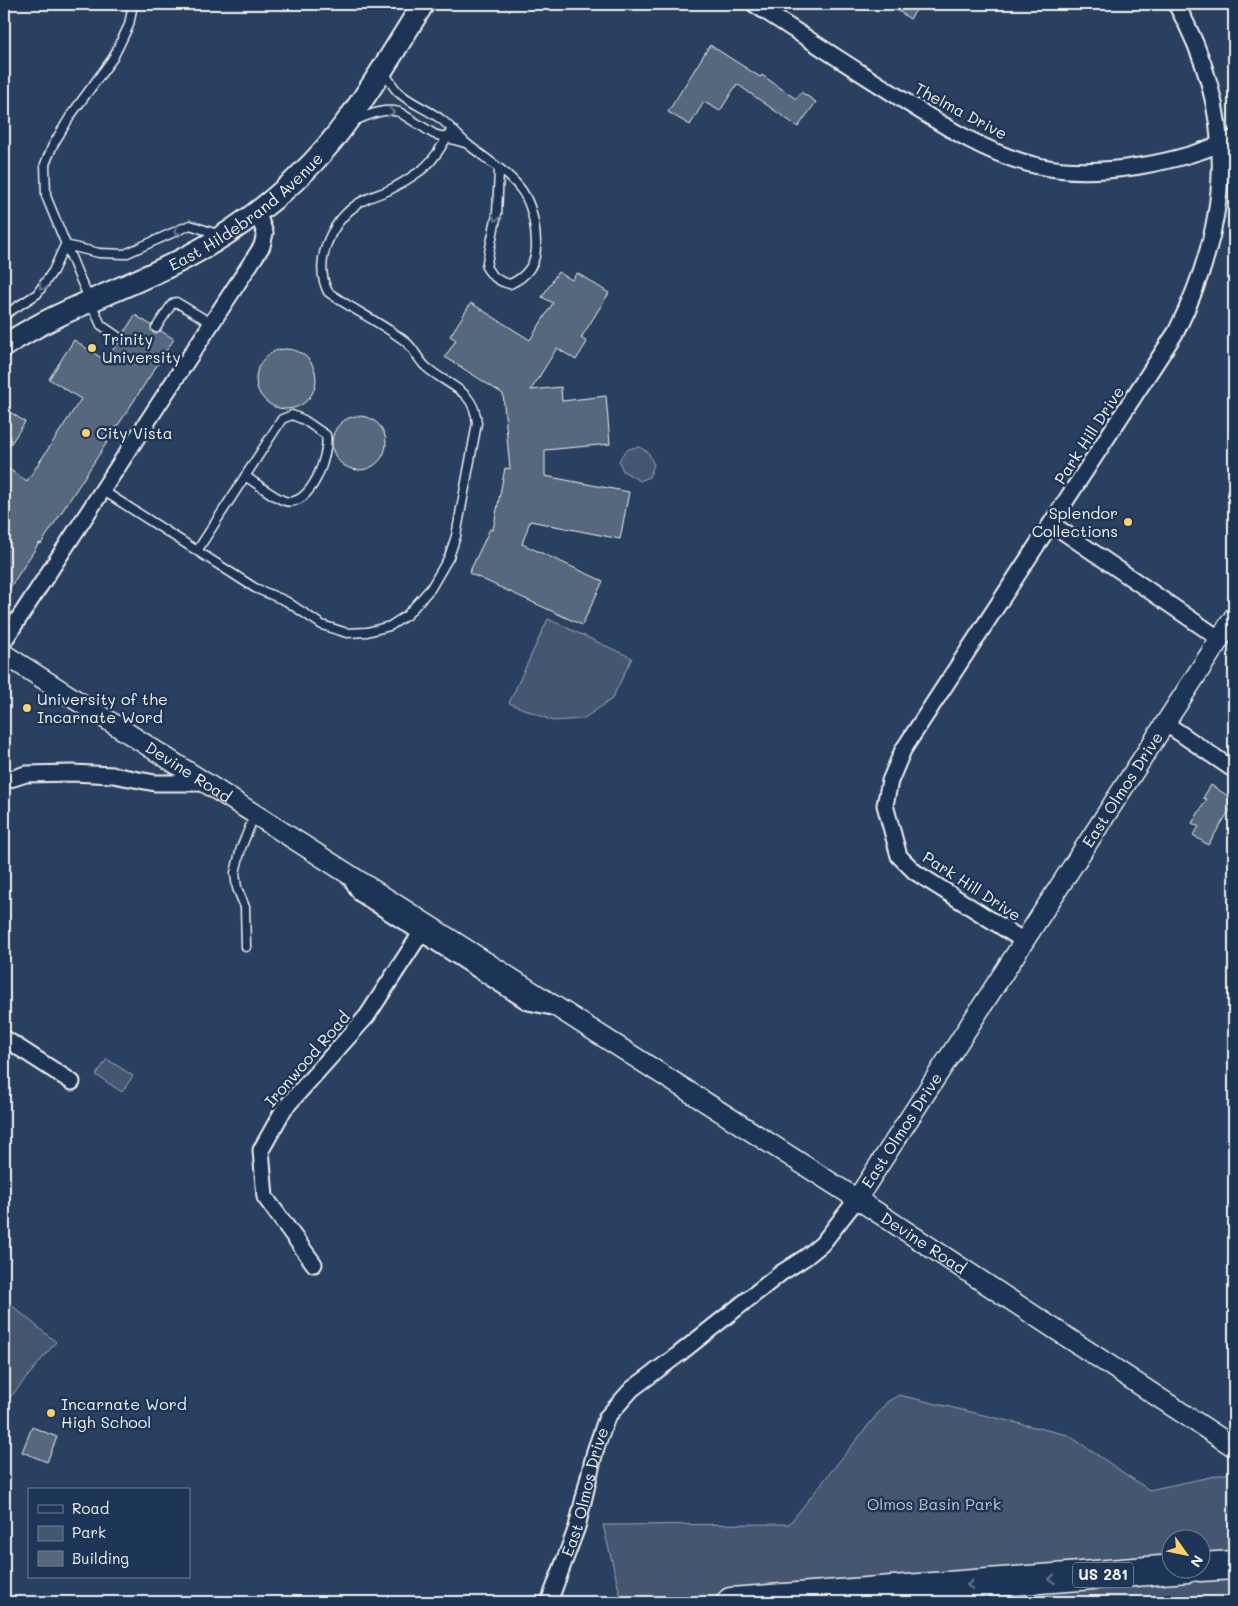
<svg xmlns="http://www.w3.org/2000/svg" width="1238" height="1606" viewBox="0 0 1238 1606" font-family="Mali,sans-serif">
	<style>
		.green { fill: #445771; stroke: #9ca4ac; fill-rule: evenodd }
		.building { fill: #56677d; stroke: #f4f1e8 }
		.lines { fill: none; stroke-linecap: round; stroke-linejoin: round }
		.service-casing { stroke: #f4f1e8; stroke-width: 11 }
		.minor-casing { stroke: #f4f1e8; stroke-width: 19 }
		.tertiary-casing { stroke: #f4f1e8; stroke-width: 22 }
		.secondary-casing { stroke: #f4f1e8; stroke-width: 25 }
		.motorway-casing { stroke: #f4f1e8; stroke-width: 31 }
		.service { stroke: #1d3557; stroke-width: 8 }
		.minor { stroke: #1d3557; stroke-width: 15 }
		.tertiary { stroke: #1d3557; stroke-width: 19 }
		.secondary { stroke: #1d3557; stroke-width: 21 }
		.motorway { stroke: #1d3557; stroke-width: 28 }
		.oneway { stroke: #68778a }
		.poi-dot { fill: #ffd166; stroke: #1d3557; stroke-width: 2 }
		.labels { text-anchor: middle; stroke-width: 5; stroke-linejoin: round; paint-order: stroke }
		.shield { fill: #1d3557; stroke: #b4b9bc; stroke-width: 1 }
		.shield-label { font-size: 15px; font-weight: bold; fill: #f4f1e8 }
		.street-label { font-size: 16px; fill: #f4f1e8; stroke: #1d3557 }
		.poi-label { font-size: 16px; fill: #f4f1e8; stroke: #1d3557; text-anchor: start }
		.park-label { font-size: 16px; fill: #bfc3c4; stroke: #1d3557 }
	</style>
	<rect width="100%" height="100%" fill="#2a4060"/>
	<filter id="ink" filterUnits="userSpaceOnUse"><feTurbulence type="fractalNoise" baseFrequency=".02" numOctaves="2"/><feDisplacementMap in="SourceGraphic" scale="10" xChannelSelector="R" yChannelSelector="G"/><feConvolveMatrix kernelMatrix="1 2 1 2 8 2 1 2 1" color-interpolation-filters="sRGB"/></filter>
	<g filter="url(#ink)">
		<!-- green -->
		<path class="green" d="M 639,447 L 648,452 L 654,465 L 649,477 L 640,481 L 623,471 L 619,461 C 624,451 627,448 639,447 Z
			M 548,619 L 632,658 L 612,699 L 583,719 L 553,721 L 509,703 Z
			M 107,1059 L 133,1076 L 122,1092 L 96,1075 Z
			M 4,1299 L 56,1342 L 4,1405 Z
			M 899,1395 L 1068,1435 L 1149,1490 L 1234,1472 L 1234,1602 L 622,1602 L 603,1525 L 789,1524 L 887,1402 ZM 1170,1538 L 1200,1538 L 1200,1568 L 1170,1568 Z"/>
		<!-- building -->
		<path class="building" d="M 888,4 L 920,4 L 910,19 Z
			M 710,45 L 760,77 L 762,75 L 796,99 L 801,92 L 816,102 L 798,127 L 737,84 L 720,111 L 704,102 L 690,125 L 668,112 Z
			M 558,272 L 572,280 L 577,273 L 609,293 L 581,338 L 587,342 L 576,360 L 557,348 L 531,390 L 561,387 L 562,401 L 606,396 L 610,444 L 545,450 L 545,476 L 629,492 L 620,539 L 530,521 L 522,544 L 603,581 L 582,625 L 469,573 L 490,529 L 493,530 L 505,468 L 510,469 L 503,394 L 445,357 L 456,340 L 450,336 L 471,303 L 530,340 L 553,303 L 542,297 Z
			M 135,315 L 151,325 L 153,333 L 161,331 L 174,339 L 41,544 L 39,543 L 4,597 L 4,466 L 27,481 L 81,399 L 49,379 L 74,340 L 106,361 L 117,343 L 125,341 L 123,334 Z
			M256 379a30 30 0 1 1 60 0a30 30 0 1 1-60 0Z
			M 4,408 L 25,422 L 4,454 Z
			M332 443a27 27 0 1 1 54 0a27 27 0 1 1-54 0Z
			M 1211,785 L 1234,800 L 1234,803 L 1208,845 L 1193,835 L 1199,827 L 1192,823 L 1207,799 L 1203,798 Z
			M 32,1427 L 57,1437 L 47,1462 L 22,1452 Z"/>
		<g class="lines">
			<defs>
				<path id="service" d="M 384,72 C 388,78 392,85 397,91 C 409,103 428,109 442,120 C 451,127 458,136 466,143 C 508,177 534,183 536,243 C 537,263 528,276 510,284 C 499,282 492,277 486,267 L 497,214 L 499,170
					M 354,121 C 369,115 383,108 399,112 L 434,134 L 465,143
					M 65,245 L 99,253 L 125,254 L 190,225 L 217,234
					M 4,315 L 37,294 L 53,271 L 65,245
					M 156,328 L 172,304 L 176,302 L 211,323
					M 120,338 L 101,325 L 78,274 L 46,196 L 45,164 L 53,145 L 71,115 L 113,58 L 129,25 L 133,4
					M 102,490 L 255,588 L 286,601 L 322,625 L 347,633 L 367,632 L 390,626 L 407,615 L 431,588 L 449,557 L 456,536 L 477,423 C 474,388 448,387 425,366 C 418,359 414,349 406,342 C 382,323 353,310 328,292 C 313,262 330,224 356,205 C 365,198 377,195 387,191 C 398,186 410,178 420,171 C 434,161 443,144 452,129
					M 197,551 L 282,419 L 292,415 L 304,420 L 326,435 C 330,454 311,508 285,501 C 274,498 255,482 245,476
					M 246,947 L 245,907 L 237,888 L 235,873 L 241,848 L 255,814"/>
				<g id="minor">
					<path d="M 754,4 C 802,35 851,67 900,98 C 942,125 989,155 1038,166 C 1097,179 1180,163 1234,138"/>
					<path d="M 1052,524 L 1220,639"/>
					<path d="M 4,641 L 262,246 L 265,233 L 257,212"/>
					<path d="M 1165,723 L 1234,770"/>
					<path d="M 4,781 L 26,774 L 72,773 L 113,775 L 155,783 L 206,783"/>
					<path d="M 349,876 L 361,894 L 528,1002 L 552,1007"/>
					<path d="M 1024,941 L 915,872 L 899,856 L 885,805 L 890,781 L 903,750 L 1176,332 C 1232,220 1238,115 1176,4"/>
					<path d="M 4,1038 L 72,1082"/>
					<path d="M 314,1264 L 265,1197 L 261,1150 L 284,1109 L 367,1016 L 421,933"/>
					<path id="s1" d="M 549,1602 L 577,1527 L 595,1451 L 607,1417 L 632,1389 L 679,1354 L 781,1273 L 806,1257 L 822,1244 L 857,1199"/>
				</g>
				<g id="tertiary">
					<path id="s2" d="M 4,654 L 857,1199 L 1234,1447"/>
					<path id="s3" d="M 857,1199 L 1234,617"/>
				</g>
				<g id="secondary">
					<path id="s4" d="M 4,346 C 61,308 127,289 187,257 C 247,225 305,179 345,124 C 374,86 398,44 423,4"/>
				</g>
				<path id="motorway" d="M 1200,1567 L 1234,1565
					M 731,1602 L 1188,1568"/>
			</defs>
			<!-- service casing -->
			<use href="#service" class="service-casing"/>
			<!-- minor casing -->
			<use href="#minor" class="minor-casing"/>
			<!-- tertiary casing -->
			<use href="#tertiary" class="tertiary-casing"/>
			<!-- secondary casing -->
			<use href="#secondary" class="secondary-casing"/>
			<!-- motorway casing -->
			<use href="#motorway" class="motorway-casing"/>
			<!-- service -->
			<use href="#service" class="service"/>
			<!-- minor -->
			<use href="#minor" class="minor"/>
			<!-- tertiary -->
			<use href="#tertiary" class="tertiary"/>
			<!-- secondary -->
			<use href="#secondary" class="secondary"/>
			<!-- motorway -->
			<use href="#motorway" class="motorway"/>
		</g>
		<!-- one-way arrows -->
		<defs><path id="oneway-chevron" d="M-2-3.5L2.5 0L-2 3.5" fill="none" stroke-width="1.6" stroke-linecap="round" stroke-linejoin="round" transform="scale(1.25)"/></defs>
		<g class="oneway">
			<use href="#oneway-chevron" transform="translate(391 112) rotate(6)"/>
			<use href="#oneway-chevron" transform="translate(496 218) rotate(101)"/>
			<use href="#oneway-chevron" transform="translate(177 231) rotate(156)"/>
			<use href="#oneway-chevron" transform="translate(42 287) rotate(126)"/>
			<use href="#oneway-chevron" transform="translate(1052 1579) rotate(176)"/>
			<use href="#oneway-chevron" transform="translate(970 1585) rotate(176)"/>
		</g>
	</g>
	<!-- markers -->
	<g class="poi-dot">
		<circle cx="92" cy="348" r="5"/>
		<circle cx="86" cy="433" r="5"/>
		<circle cx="1128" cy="522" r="5"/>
		<circle cx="27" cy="708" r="5"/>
		<circle cx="51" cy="1413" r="5"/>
	</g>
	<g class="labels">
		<!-- shield labels -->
		<rect class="shield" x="1073" y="1562.5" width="60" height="25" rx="4"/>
		<g class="shield-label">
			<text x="1103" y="1580">US 281</text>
		</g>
		<!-- street labels -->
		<g class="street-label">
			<text transform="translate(961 111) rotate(28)" y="6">Thelma Drive</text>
			<text dy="6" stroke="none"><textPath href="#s4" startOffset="278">East Hildebrand Avenue</textPath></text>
			<text transform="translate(1089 435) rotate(-57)" y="6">Park Hill Drive</text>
			<text dy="6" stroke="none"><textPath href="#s2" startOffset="219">Devine Road</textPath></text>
			<text dy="6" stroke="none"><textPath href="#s3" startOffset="488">East Olmos Drive</textPath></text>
			<text transform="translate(972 886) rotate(33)" y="6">Park Hill Drive</text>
			<text transform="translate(307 1059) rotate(-49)" y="6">Ironwood Road</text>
			<text dy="6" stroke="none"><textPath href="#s3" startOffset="82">East Olmos Drive</textPath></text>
			<text dy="6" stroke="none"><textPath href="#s2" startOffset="1092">Devine Road</textPath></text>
			<text dy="6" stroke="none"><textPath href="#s1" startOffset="116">East Olmos Drive</textPath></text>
		</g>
		<!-- poi labels -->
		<g class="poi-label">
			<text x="102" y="345">Trinity<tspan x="102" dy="18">University</tspan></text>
			<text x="96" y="439">City Vista</text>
			<text x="1118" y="519" text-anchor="end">Splendor<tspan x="1118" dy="18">Collections</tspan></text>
			<text x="37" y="705">University of the<tspan x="37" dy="18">Incarnate Word</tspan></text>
			<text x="61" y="1410">Incarnate Word<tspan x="61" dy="18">High School</tspan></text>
		</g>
		<!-- park labels -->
		<g class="park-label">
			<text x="934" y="1510">Olmos Basin Park</text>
		</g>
	</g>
	<!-- margin -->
	<rect width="1238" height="1606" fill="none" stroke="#1d3557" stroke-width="20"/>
	<rect x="10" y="10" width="1218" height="1586" fill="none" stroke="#f4f1e8" stroke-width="2" filter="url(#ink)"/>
	<!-- legend -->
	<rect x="28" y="1488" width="162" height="90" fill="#1d3557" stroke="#738091"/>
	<rect x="38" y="1505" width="25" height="8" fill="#1d3557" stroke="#738091"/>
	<text x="72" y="1514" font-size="15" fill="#f4f1e8">Road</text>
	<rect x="38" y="1526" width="25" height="15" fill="#445771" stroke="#738091"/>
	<text x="72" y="1538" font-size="15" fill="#f4f1e8">Park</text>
	<rect x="38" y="1551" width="25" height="15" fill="#56677d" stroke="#738091"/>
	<text x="72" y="1564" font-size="15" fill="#f4f1e8">Building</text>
	<!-- north arrow -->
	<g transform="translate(1186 1554) rotate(123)"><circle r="24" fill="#1d3557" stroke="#738091"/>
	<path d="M0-4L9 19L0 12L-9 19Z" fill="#ffd166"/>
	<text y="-8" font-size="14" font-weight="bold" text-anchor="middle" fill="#f4f1e8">N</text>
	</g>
</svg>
